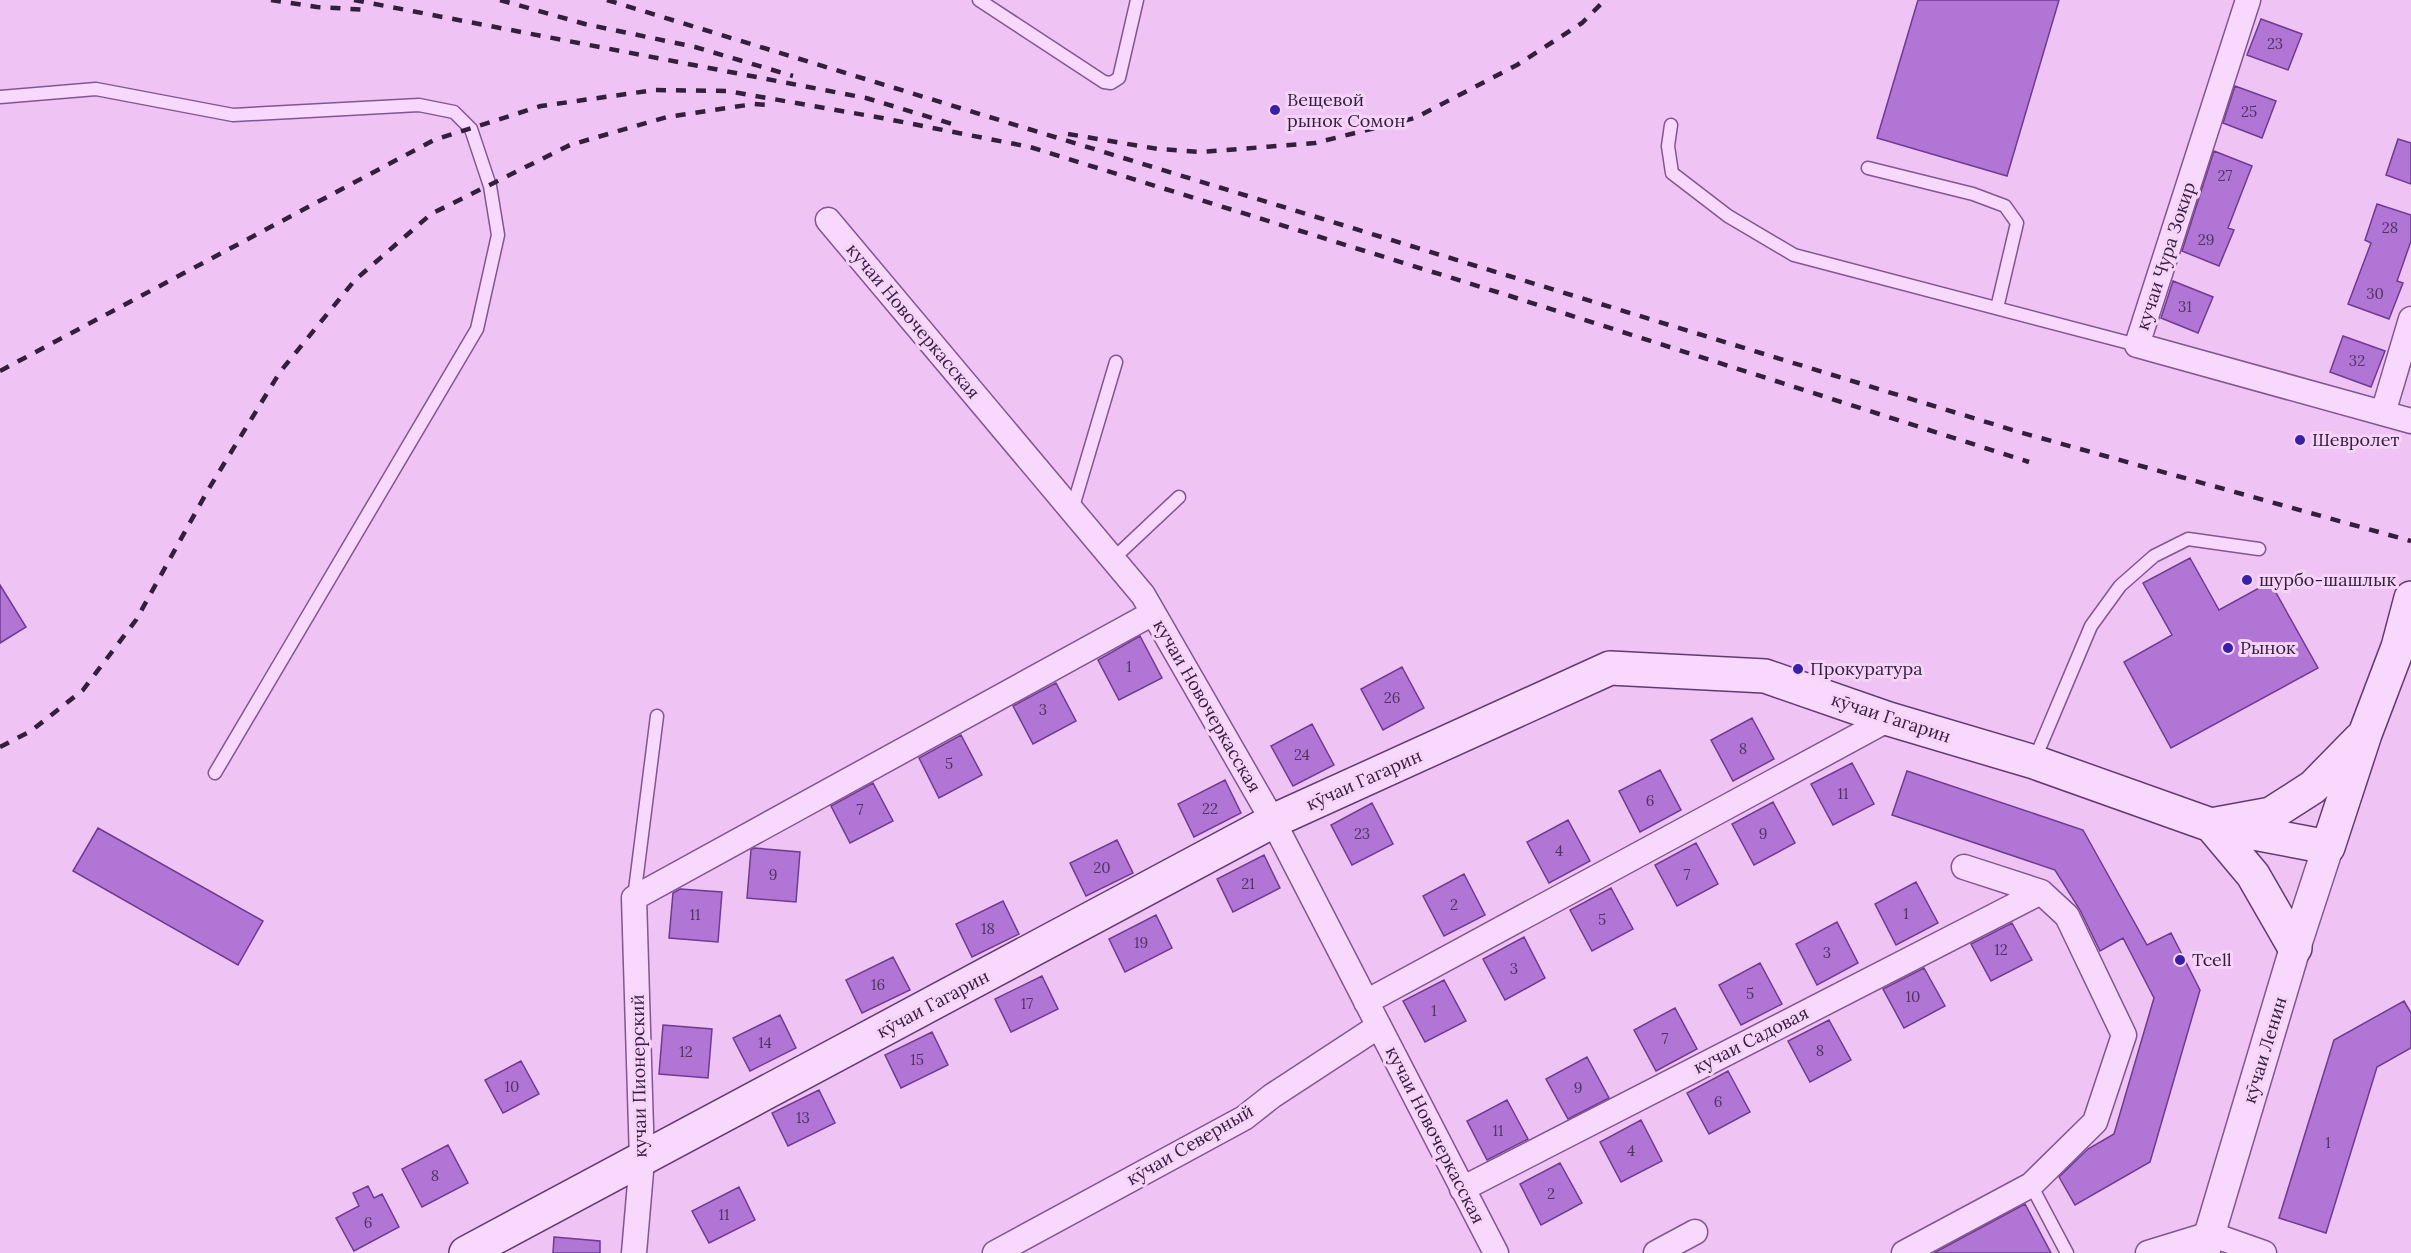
<svg xmlns="http://www.w3.org/2000/svg" width="2411" height="1253" viewBox="0 0 2411 1253" font-family="Lora,serif">
	<style>
		.building { fill: #b175d6; stroke: #6f3a92; stroke-width: 1.5 }
		.lines { fill: none; stroke-linecap: round; stroke-linejoin: round }
		.service-casing { stroke: #815790; stroke-width: 15 }
		.minor-casing { stroke: #815790; stroke-width: 27 }
		.tertiary-casing { stroke: #815790; stroke-width: 33 }
		.secondary-casing { stroke: #623a72; stroke-width: 36 }
		.service { stroke: #f9d8fd; stroke-width: 12 }
		.minor { stroke: #f9d8fd; stroke-width: 24 }
		.tertiary { stroke: #f9d8fd; stroke-width: 30 }
		.secondary { stroke: #f9d8fd; stroke-width: 33 }
		.rail { stroke: #341d3e; stroke-width: 4.5; stroke-dasharray: 10 10; stroke-linecap: butt }
		.poi-dot { fill: #3a20a7; stroke: #f6d4f9; stroke-width: 2 }
		.labels { text-anchor: middle; stroke-width: 6; stroke-linejoin: round; paint-order: stroke }
		.number-label { font-size: 15px; fill: #533364 }
		.poi-label { font-size: 18px; fill: #341d3e; stroke: #f6d4f9; text-anchor: start }
		.street-label { font-size: 18px; fill: #341d3e; stroke: #f6d4f9 }
	</style>
	<rect width="100%" height="100%" fill="#efc3f3"/>
	<!-- building -->
	<path class="building" d="M 1918,0 L 2059,0 L 2007,176 L 1877,138 Z
		M 2261,19 L 2302,34 L 2288,70 L 2247,55 Z
		M 2235,86 L 2276,101 L 2262,138 L 2223,123 Z
		M 2398,139 L 2411,143 L 2411,184 L 2386,175 Z
		M 2214,151 L 2252,166 L 2228,228 L 2234,230 L 2219,266 L 2182,251 Z
		M 2377,204 L 2411,215 L 2411,241 L 2397,281 L 2403,283 L 2389,319 L 2348,304 L 2371,243 L 2365,240 Z
		M 2173,281 L 2213,297 L 2198,333 L 2161,318 Z
		M 2343,336 L 2385,351 L 2371,387 L 2330,372 Z
		M 2190,558 L 2219,610 L 2270,582 L 2318,668 L 2171,748 L 2124,662 L 2172,635 L 2143,583 Z
		M 0,585 L 26,627 L 0,643 Z
		M 1140,636 L 1162,678 L 1119,700 L 1098,660 Z
		M 1402,667 L 1424,708 L 1383,730 L 1361,689 Z
		M 1056,683 L 1076,721 L 1033,744 L 1013,706 Z
		M 1752,718 L 1774,759 L 1733,781 L 1711,740 Z
		M 1312,724 L 1334,765 L 1293,786 L 1271,746 Z
		M 961,735 L 982,775 L 939,798 L 919,758 Z
		M 1852,763 L 1874,804 L 1833,825 L 1811,784 Z
		M 1660,770 L 1681,810 L 1640,832 L 1619,791 Z
		M 1907,771 L 2083,830 L 2147,945 L 2171,933 L 2200,990 L 2150,1162 L 2075,1205 L 2059,1177 L 2088,1149 L 2114,1134 L 2154,998 L 2123,938 L 2100,951 L 2080,910 L 2055,870 L 1892,815 Z
		M 1225,780 L 1241,813 L 1194,837 L 1178,804 Z
		M 873,783 L 893,821 L 850,843 L 831,806 Z
		M 1773,802 L 1795,843 L 1754,865 L 1732,824 Z
		M 1372,803 L 1393,844 L 1352,865 L 1331,825 Z
		M 1568,820 L 1590,861 L 1549,883 L 1527,842 Z
		M 98,828 L 263,921 L 238,965 L 73,871 Z
		M 1117,840 L 1133,873 L 1086,896 L 1070,863 Z
		M 1696,843 L 1718,884 L 1677,906 L 1655,865 Z
		M 754,848 L 800,852 L 796,902 L 747,898 L 751,850 Z
		M 1264,855 L 1280,888 L 1233,912 L 1217,879 Z
		M 1464,874 L 1485,915 L 1444,936 L 1423,896 Z
		M 1916,882 L 1938,923 L 1896,945 L 1875,904 Z
		M 1611,888 L 1633,929 L 1592,951 L 1570,910 Z
		M 680,889 L 722,892 L 718,942 L 669,938 L 673,893 Z
		M 1003,901 L 1019,934 L 972,957 L 956,924 Z
		M 1156,915 L 1172,948 L 1125,972 L 1109,939 Z
		M 1837,922 L 1858,963 L 1817,985 L 1796,944 Z
		M 2012,923 L 2032,960 L 1991,981 L 1971,944 Z
		M 1524,937 L 1545,978 L 1505,1000 L 1483,959 Z
		M 893,957 L 910,990 L 862,1013 L 846,980 Z
		M 1760,963 L 1782,1004 L 1741,1025 L 1719,985 Z
		M 1924,968 L 1945,1006 L 1904,1028 L 1883,989 Z
		M 1042,976 L 1058,1009 L 1011,1032 L 995,999 Z
		M 1444,980 L 1466,1021 L 1425,1042 L 1403,1001 Z
		M 2404,1001 L 2411,1013 L 2411,1048 L 2377,1067 L 2326,1233 L 2279,1218 L 2334,1040 Z
		M 1675,1008 L 1697,1049 L 1656,1071 L 1634,1030 Z
		M 780,1015 L 796,1048 L 750,1071 L 733,1038 Z
		M 1829,1020 L 1851,1060 L 1810,1082 L 1788,1041 Z
		M 663,1025 L 712,1029 L 708,1078 L 659,1074 Z
		M 932,1032 L 948,1065 L 901,1088 L 885,1055 Z
		M 1587,1057 L 1609,1098 L 1568,1119 L 1546,1079 Z
		M 521,1061 L 539,1094 L 503,1113 L 485,1080 Z
		M 1728,1071 L 1750,1112 L 1709,1134 L 1687,1093 Z
		M 819,1090 L 835,1123 L 788,1146 L 772,1113 Z
		M 1507,1100 L 1528,1139 L 1487,1160 L 1467,1121 Z
		M 1641,1120 L 1662,1161 L 1621,1182 L 1600,1142 Z
		M 448,1145 L 468,1183 L 422,1207 L 402,1169 Z
		M 1560,1163 L 1582,1203 L 1541,1225 L 1520,1184 Z
		M 368,1186 L 374,1198 L 382,1194 L 399,1227 L 354,1251 L 336,1218 L 359,1206 L 353,1193 Z
		M 739,1187 L 755,1220 L 709,1243 L 692,1211 Z
		M 2025,1204 L 2051,1253 L 1934,1253 Z
		M 554,1237 L 600,1241 L 600,1253 L 553,1253 Z"/>
	<g class="lines">
		<defs>
			<path id="service" d="M 979,0 L 1104,82 L 1111,83 L 1119,78 L 1137,0
				M 0,97 L 96,89 L 233,115 L 419,105 L 454,112 L 471,129 L 490,186 L 498,235 L 477,329 L 215,773
				M 1671,125 L 1668,146 L 1672,173 L 1728,216 L 1794,255 L 2137,345
				M 1868,168 L 1973,194 L 2005,206 L 2017,223 L 1997,308
				M 1072,510 L 1116,362
				M 1113,559 L 1179,497
				M 2034,761 L 2091,626 L 2120,586 L 2154,556 L 2188,539 L 2259,549
				M 634,898 L 657,716
				M 2031,1185 L 2067,1253"/>
			<path id="minor" d="M 2248,0 L 2137,345 L 2411,421
				M 828,220 L 1143,595 L 1273,821 L 1496,1253
				M 2383,413 L 2411,319
				M 1366,1002 L 1889,719
				M 1462,1189 L 2041,892
				M 634,1253 L 642,1160 L 634,898 L 1153,613
				M 995,1253 L 1244,1118 L 1272,1096 L 1379,1026
				M 1656,1253 L 1695,1232
				M 1904,1253 L 2031,1185 L 2095,1122 L 2124,1035 L 2067,916 L 2041,892 L 1964,867
				M 2148,1253 L 2210,1234 L 2264,1253"/>
			<path id="tertiary" d="M 2204,1253 L 2295,948 L 2328,847"/>
			<path id="secondary" d="M 2295,948 L 2253,875 L 2211,825 L 2271,814 L 2313,787 L 2360,739
				M 466,1253 L 1273,821 L 1610,668 L 1765,676 L 1889,719 L 2034,762 L 2211,825 L 2328,847 L 2365,734 L 2398,647 L 2411,598"/>
		</defs>
		<!-- service casing -->
		<use href="#service" class="service-casing"/>
		<!-- minor casing -->
		<use href="#minor" class="minor-casing"/>
		<!-- tertiary casing -->
		<use href="#tertiary" class="tertiary-casing"/>
		<!-- secondary casing -->
		<use href="#secondary" class="secondary-casing"/>
		<!-- service -->
		<use href="#service" class="service"/>
		<!-- minor -->
		<use href="#minor" class="minor"/>
		<!-- tertiary -->
		<use href="#tertiary" class="tertiary"/>
		<!-- secondary -->
		<use href="#secondary" class="secondary"/>
		<!-- rail -->
		<path class="rail" d="M 271,0 L 317,7 L 370,10
			M 354,0 L 866,98 L 959,126
			M 500,0 L 585,24 L 695,47 L 793,76
			M 607,0 L 2019,432 L 2411,541
			M 1068,134 L 1158,149 L 1201,152 L 1315,143 L 1415,118 L 1517,65 L 1582,23 L 1605,0
			M 0,371 L 434,140 L 541,106 L 655,90 L 727,91 L 882,118 L 1030,147 L 1510,296 L 2029,462
			M 0,747 L 31,731 L 83,690 L 136,620 L 208,490 L 280,372 L 355,280 L 431,214 L 570,145 L 667,117 L 754,104 L 768,105"/>
	</g>
	<!-- markers -->
	<g class="poi-dot">
		<circle cx="1275" cy="110" r="6"/>
		<circle cx="2300" cy="440" r="6"/>
		<circle cx="2247" cy="580" r="6"/>
		<circle cx="2228" cy="648" r="6"/>
		<circle cx="1798" cy="669" r="6"/>
		<circle cx="2180" cy="960" r="6"/>
	</g>
	<g class="labels">
		<!-- number labels -->
		<g class="number-label">
			<text x="2275" y="49">23</text>
			<text x="2249" y="117">25</text>
			<text x="2225" y="181">27</text>
			<text x="2390" y="233">28</text>
			<text x="2206" y="245">29</text>
			<text x="2375" y="299">30</text>
			<text x="2185" y="312">31</text>
			<text x="2357" y="366">32</text>
			<text x="1129" y="672">1</text>
			<text x="1392" y="703">26</text>
			<text x="1043" y="715">3</text>
			<text x="1743" y="754">8</text>
			<text x="1302" y="760">24</text>
			<text x="949" y="769">5</text>
			<text x="1843" y="799">11</text>
			<text x="1650" y="806">6</text>
			<text x="1210" y="814">22</text>
			<text x="860" y="815">7</text>
			<text x="1362" y="839">23</text>
			<text x="1763" y="839">9</text>
			<text x="1559" y="856">4</text>
			<text x="1102" y="873">20</text>
			<text x="773" y="880">9</text>
			<text x="1687" y="880">7</text>
			<text x="1248" y="889">21</text>
			<text x="1454" y="910">2</text>
			<text x="1906" y="919">1</text>
			<text x="695" y="920">11</text>
			<text x="1602" y="925">5</text>
			<text x="988" y="934">18</text>
			<text x="1141" y="948">19</text>
			<text x="2001" y="955">12</text>
			<text x="1827" y="958">3</text>
			<text x="1514" y="974">3</text>
			<text x="878" y="990">16</text>
			<text x="1750" y="999">5</text>
			<text x="1913" y="1002">10</text>
			<text x="1027" y="1009">17</text>
			<text x="1434" y="1016">1</text>
			<text x="1665" y="1044">7</text>
			<text x="765" y="1048">14</text>
			<text x="1820" y="1056">8</text>
			<text x="686" y="1057">12</text>
			<text x="917" y="1065">15</text>
			<text x="512" y="1092">10</text>
			<text x="1578" y="1093">9</text>
			<text x="1718" y="1107">6</text>
			<text x="803" y="1123">13</text>
			<text x="1498" y="1136">11</text>
			<text x="2328" y="1148">1</text>
			<text x="1631" y="1156">4</text>
			<text x="435" y="1181">8</text>
			<text x="1551" y="1199">2</text>
			<text x="724" y="1220">11</text>
			<text x="368" y="1228">6</text>
		</g>
		<!-- poi labels -->
		<g class="poi-label">
			<text x="1287" y="106">Вещевой<tspan x="1287" dy="21">рынок Сомон</tspan></text>
			<text x="2312" y="446">Шевролет</text>
			<text x="2259" y="586">шурбо-шашлык</text>
			<text x="2240" y="654">Рынок</text>
			<text x="1810" y="675">Прокуратура</text>
			<text x="2192" y="966">Tcell</text>
		</g>
		<!-- street labels -->
		<g class="street-label">
			<text transform="translate(2166 256) rotate(-72)" y="6">кучаи Чура Зокир</text>
			<text transform="translate(913 321) rotate(50)" y="6">кучаи Новочеркасская</text>
			<text transform="translate(1207 706) rotate(60)" y="6">кучаи Новочеркасская</text>
			<text transform="translate(1891 718) rotate(18)" y="6">кӯчаи Гагарин</text>
			<text transform="translate(1364 780) rotate(-24)" y="6">кӯчаи Гагарин</text>
			<text transform="translate(933 1004) rotate(-28)" y="6">кӯчаи Гагарин</text>
			<text transform="translate(1751 1040) rotate(-27)" y="6">кучаи Садовая</text>
			<text transform="translate(2265 1050) rotate(-73)" y="6">кӯчаи Ленин</text>
			<text transform="translate(639 1076) rotate(-91)" y="6">кучаи Пионерский</text>
			<text transform="translate(1435 1135) rotate(63)" y="6">кучаи Новочеркасская</text>
			<text transform="translate(1190 1145) rotate(-30)" y="6">кӯчаи Северный</text>
		</g>
	</g>
</svg>
